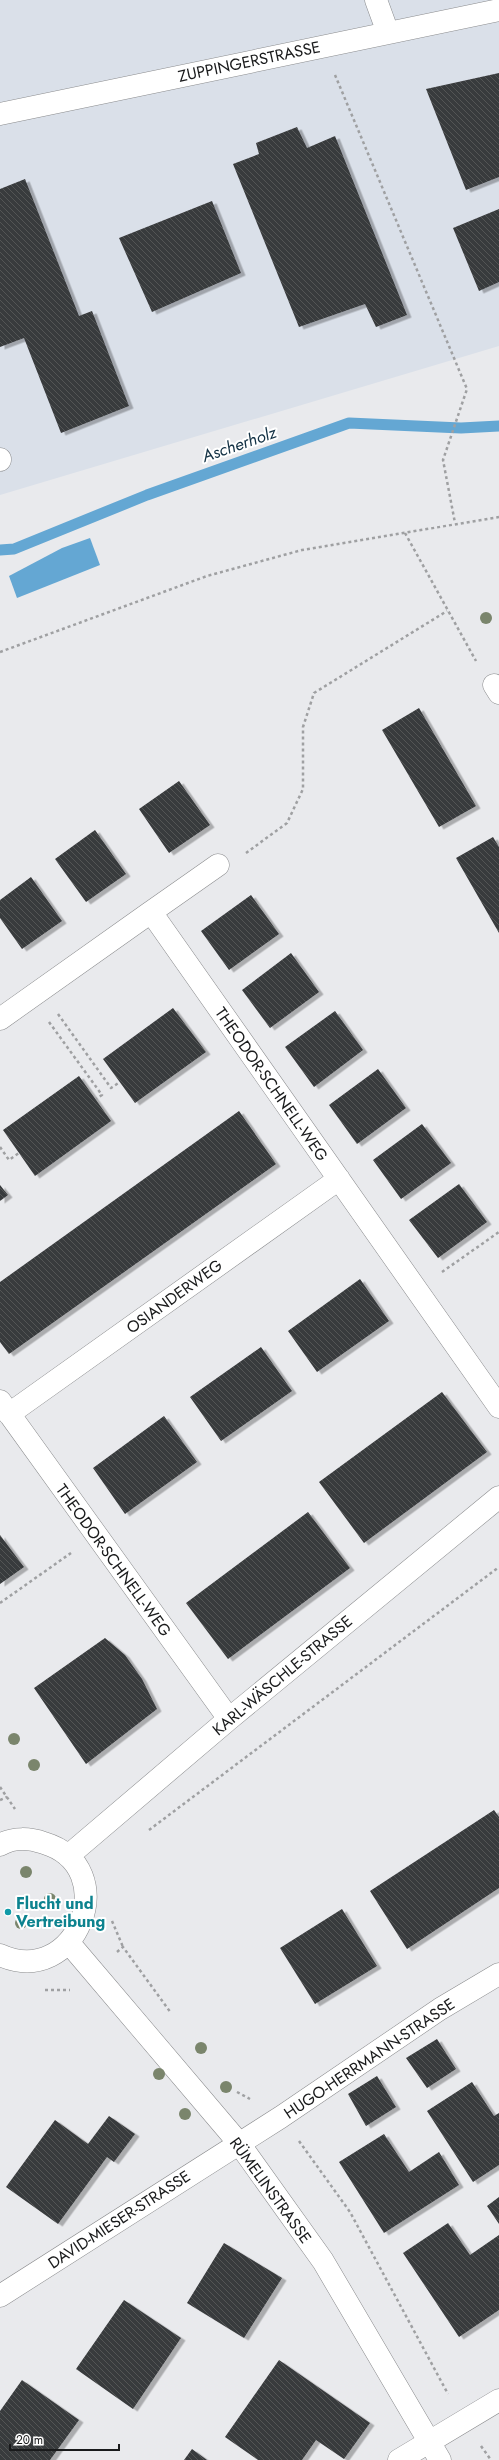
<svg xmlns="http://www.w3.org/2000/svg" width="499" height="2460" viewBox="0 0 499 2460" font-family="Jost,sans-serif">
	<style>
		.built { fill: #dae0e9 }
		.water { fill: #64a7d3 }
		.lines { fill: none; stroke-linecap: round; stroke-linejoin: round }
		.stream { stroke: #64a7d3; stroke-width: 11 }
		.building { fill: url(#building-back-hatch); filter: url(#shadow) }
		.minor-casing { stroke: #8a8b8d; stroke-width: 23 }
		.path { stroke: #9fa0a2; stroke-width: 2.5; stroke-dasharray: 3 3; stroke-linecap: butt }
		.minor { stroke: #fff; stroke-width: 22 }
		.tree { fill: #7a856c }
		.culture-dot { fill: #0f9aa8; stroke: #fff; stroke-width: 1.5 }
		.labels { text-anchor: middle; stroke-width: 4; stroke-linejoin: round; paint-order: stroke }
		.street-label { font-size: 16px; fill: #191a1b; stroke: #fff }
		.culture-label { font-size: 16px; font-weight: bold; fill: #0d838f; stroke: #fff; text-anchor: start }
		.water-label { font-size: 17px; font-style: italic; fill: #133144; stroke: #fff }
	</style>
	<defs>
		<pattern id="building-back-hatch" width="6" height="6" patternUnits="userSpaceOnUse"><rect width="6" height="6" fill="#383a3c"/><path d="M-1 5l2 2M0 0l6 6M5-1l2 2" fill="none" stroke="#525455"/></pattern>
		<filter id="shadow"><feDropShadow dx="4.5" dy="2.5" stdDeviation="0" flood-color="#0004"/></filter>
	</defs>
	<rect width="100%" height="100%" fill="#e9eaed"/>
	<!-- built -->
	<path class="built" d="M 0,0 L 499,0 L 499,346 L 0,495 Z"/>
	<!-- water -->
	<path class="water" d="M 90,538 L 100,565 L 17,598 L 9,576 L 62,548 Z"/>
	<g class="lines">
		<!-- stream -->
		<path class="stream" d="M 0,550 L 14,549 L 147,495 L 349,423 L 461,428 L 499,426"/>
	</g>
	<!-- building -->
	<path class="building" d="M 499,73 L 499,177 L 466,190 L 426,89 Z
		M 297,127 L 307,148 L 335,136 L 407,315 L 376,327 L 365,304 L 299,327 L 233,164 L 259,154 L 256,143 Z
		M 25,179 L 79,316 L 92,311 L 129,406 L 61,433 L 24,338 L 0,347 L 0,189 Z
		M 212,201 L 241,273 L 152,312 L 119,238 Z
		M 499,209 L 499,282 L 479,291 L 453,228 Z
		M 419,708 L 476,806 L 439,827 L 382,730 Z
		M 179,781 L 210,825 L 169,853 L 139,809 Z
		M 95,830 L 126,874 L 86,902 L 55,859 Z
		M 493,837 L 499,847 L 499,933 L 456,858 Z
		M 31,877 L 62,921 L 22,949 L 0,918 L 0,900 Z
		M 251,895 L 279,934 L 229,970 L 201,931 Z
		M 291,953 L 319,992 L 270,1028 L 242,990 Z
		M 173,1008 L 206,1052 L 135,1103 L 103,1059 Z
		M 335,1011 L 363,1050 L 314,1087 L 285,1047 Z
		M 378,1069 L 406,1108 L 357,1144 L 329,1105 Z
		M 79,1076 L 111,1121 L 35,1176 L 3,1130 Z
		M 239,1111 L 276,1164 L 9,1354 L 0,1342 L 0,1282 Z
		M 422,1124 L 451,1163 L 401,1199 L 373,1160 Z
		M 459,1184 L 487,1222 L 438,1258 L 409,1220 Z
		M 0,1185 L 8,1195 L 0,1201 Z
		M 360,1279 L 389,1321 L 317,1372 L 288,1331 Z
		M 261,1347 L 292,1391 L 221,1441 L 190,1397 Z
		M 442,1392 L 487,1452 L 364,1543 L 319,1482 Z
		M 164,1416 L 197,1462 L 125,1514 L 93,1468 Z
		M 308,1512 L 350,1568 L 228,1659 L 186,1603 Z
		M 0,1535 L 24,1567 L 0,1584 Z
		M 105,1638 L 125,1655 L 142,1679 L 157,1709 L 86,1764 L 34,1688 Z
		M 494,1810 L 499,1817 L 499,1888 L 407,1949 L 370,1891 Z
		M 342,1909 L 377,1966 L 315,2004 L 280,1948 Z
		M 437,2039 L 456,2069 L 427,2088 L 406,2058 Z
		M 377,2076 L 396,2107 L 366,2126 L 348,2094 Z
		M 472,2082 L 494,2116 L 499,2113 L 499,2165 L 473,2182 L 427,2111 Z
		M 109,2116 L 135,2134 L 114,2162 L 107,2157 L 58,2224 L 6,2187 L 55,2120 L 88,2144 Z
		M 384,2134 L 409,2172 L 439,2152 L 459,2185 L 384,2233 L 339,2162 Z
		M 499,2197 L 499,2224 L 487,2206 Z
		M 448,2223 L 470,2255 L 499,2235 L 499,2310 L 459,2337 L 403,2253 Z
		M 224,2243 L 282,2278 L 244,2338 L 187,2303 Z
		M 124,2300 L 181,2338 L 133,2409 L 76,2369 Z
		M 279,2360 L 370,2423 L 344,2459 L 316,2440 L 302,2460 L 258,2460 L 225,2437 Z
		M 22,2380 L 79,2420 L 50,2460 L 0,2460 L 0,2411 Z
		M 192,2449 L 207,2460 L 184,2460 Z"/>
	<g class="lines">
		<defs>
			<path id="minor" d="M 376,0 L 388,33
				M 0,114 L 499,10
				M 0,459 L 0,460
				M 494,685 L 499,693
				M 151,912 L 218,865
				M 0,1019 L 151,912 L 499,1407
				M 0,1401 L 229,1719
				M 9,1414 L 339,1179
				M 0,1845 C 13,1837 30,1838 44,1843 C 124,1867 77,1990 0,1955
				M 68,1856 L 229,1719 L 499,1497
				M 69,1943 L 238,2142 L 323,2261 L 440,2460
				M 0,2296 L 281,2117 L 440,2009 L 499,1974
				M 399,2460 L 499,2400"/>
		</defs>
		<!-- minor casing -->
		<use href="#minor" class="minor-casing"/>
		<!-- path -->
		<path class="path" d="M 335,75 L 467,389 L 443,460 L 455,523
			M 405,533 L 476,661
			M 0,652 L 207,576 L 302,550 L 499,517
			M 246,853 L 287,823 L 303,789 L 303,727 L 314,693 L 447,611
			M 58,1014 L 111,1088 L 120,1082
			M 49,1022 L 102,1095 L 96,1099
			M 0,1147 L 9,1160 L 19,1153
			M 442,1272 L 499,1232
			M 0,1603 L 71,1553
			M 0,1787 L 15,1809
			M 0,1800 L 7,1797
			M 149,1830 L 499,1567
			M 112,1921 L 123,1947
			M 117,1952 L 123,1947 L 171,2013
			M 45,1990 L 70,1990
			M 237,2092 L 250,2099
			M 299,2141 L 350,2212 L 448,2394
			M 481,2446 L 491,2460"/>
		<!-- minor -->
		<use href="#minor" class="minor"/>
	</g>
	<!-- trees -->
	<g class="tree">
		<circle cx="486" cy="618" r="6"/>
		<circle cx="14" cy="1739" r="6"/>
		<circle cx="34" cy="1765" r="6"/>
		<circle cx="26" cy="1872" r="6"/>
		<circle cx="50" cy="1899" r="6"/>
		<circle cx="21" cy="1923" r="6"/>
		<circle cx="201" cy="2048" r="6"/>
		<circle cx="159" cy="2074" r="6"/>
		<circle cx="226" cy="2087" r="6"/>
		<circle cx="185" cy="2114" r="6"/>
	</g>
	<!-- markers -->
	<circle class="culture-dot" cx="8" cy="1912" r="4"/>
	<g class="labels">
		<!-- street labels -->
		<g class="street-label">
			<text transform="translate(249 61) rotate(-12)" y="6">ZUPPINGERSTRASSE</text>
			<text transform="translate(272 1084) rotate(55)" y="6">THEODOR-SCHNELL-WEG</text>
			<text transform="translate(174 1296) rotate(-36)" y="6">OSIANDERWEG</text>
			<text transform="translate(114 1560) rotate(54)" y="6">THEODOR-SCHNELL-WEG</text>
			<text transform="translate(282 1675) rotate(-40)" y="6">KARL-WÄSCHLE-STRASSE</text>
			<text transform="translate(369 2058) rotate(-34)" y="6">HUGO-HERRMANN-STRASSE</text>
			<text transform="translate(271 2190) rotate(54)" y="6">RÜMELINSTRASSE</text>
			<text transform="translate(119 2219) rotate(-33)" y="6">DAVID-MIESER-STRASSE</text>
		</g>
		<!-- culture labels -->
		<g class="culture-label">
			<text x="16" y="1909">Flucht und<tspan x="16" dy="18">Vertreibung</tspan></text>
		</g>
		<!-- water labels -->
		<g class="water-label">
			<text transform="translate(239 444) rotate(-19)" y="6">Ascherholz</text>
		</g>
	</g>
	<!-- scale -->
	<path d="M10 2444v6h109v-6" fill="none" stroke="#191a1b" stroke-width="2"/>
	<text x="16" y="2444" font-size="12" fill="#191a1b" stroke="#ffffff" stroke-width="3" paint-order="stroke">20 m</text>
</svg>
